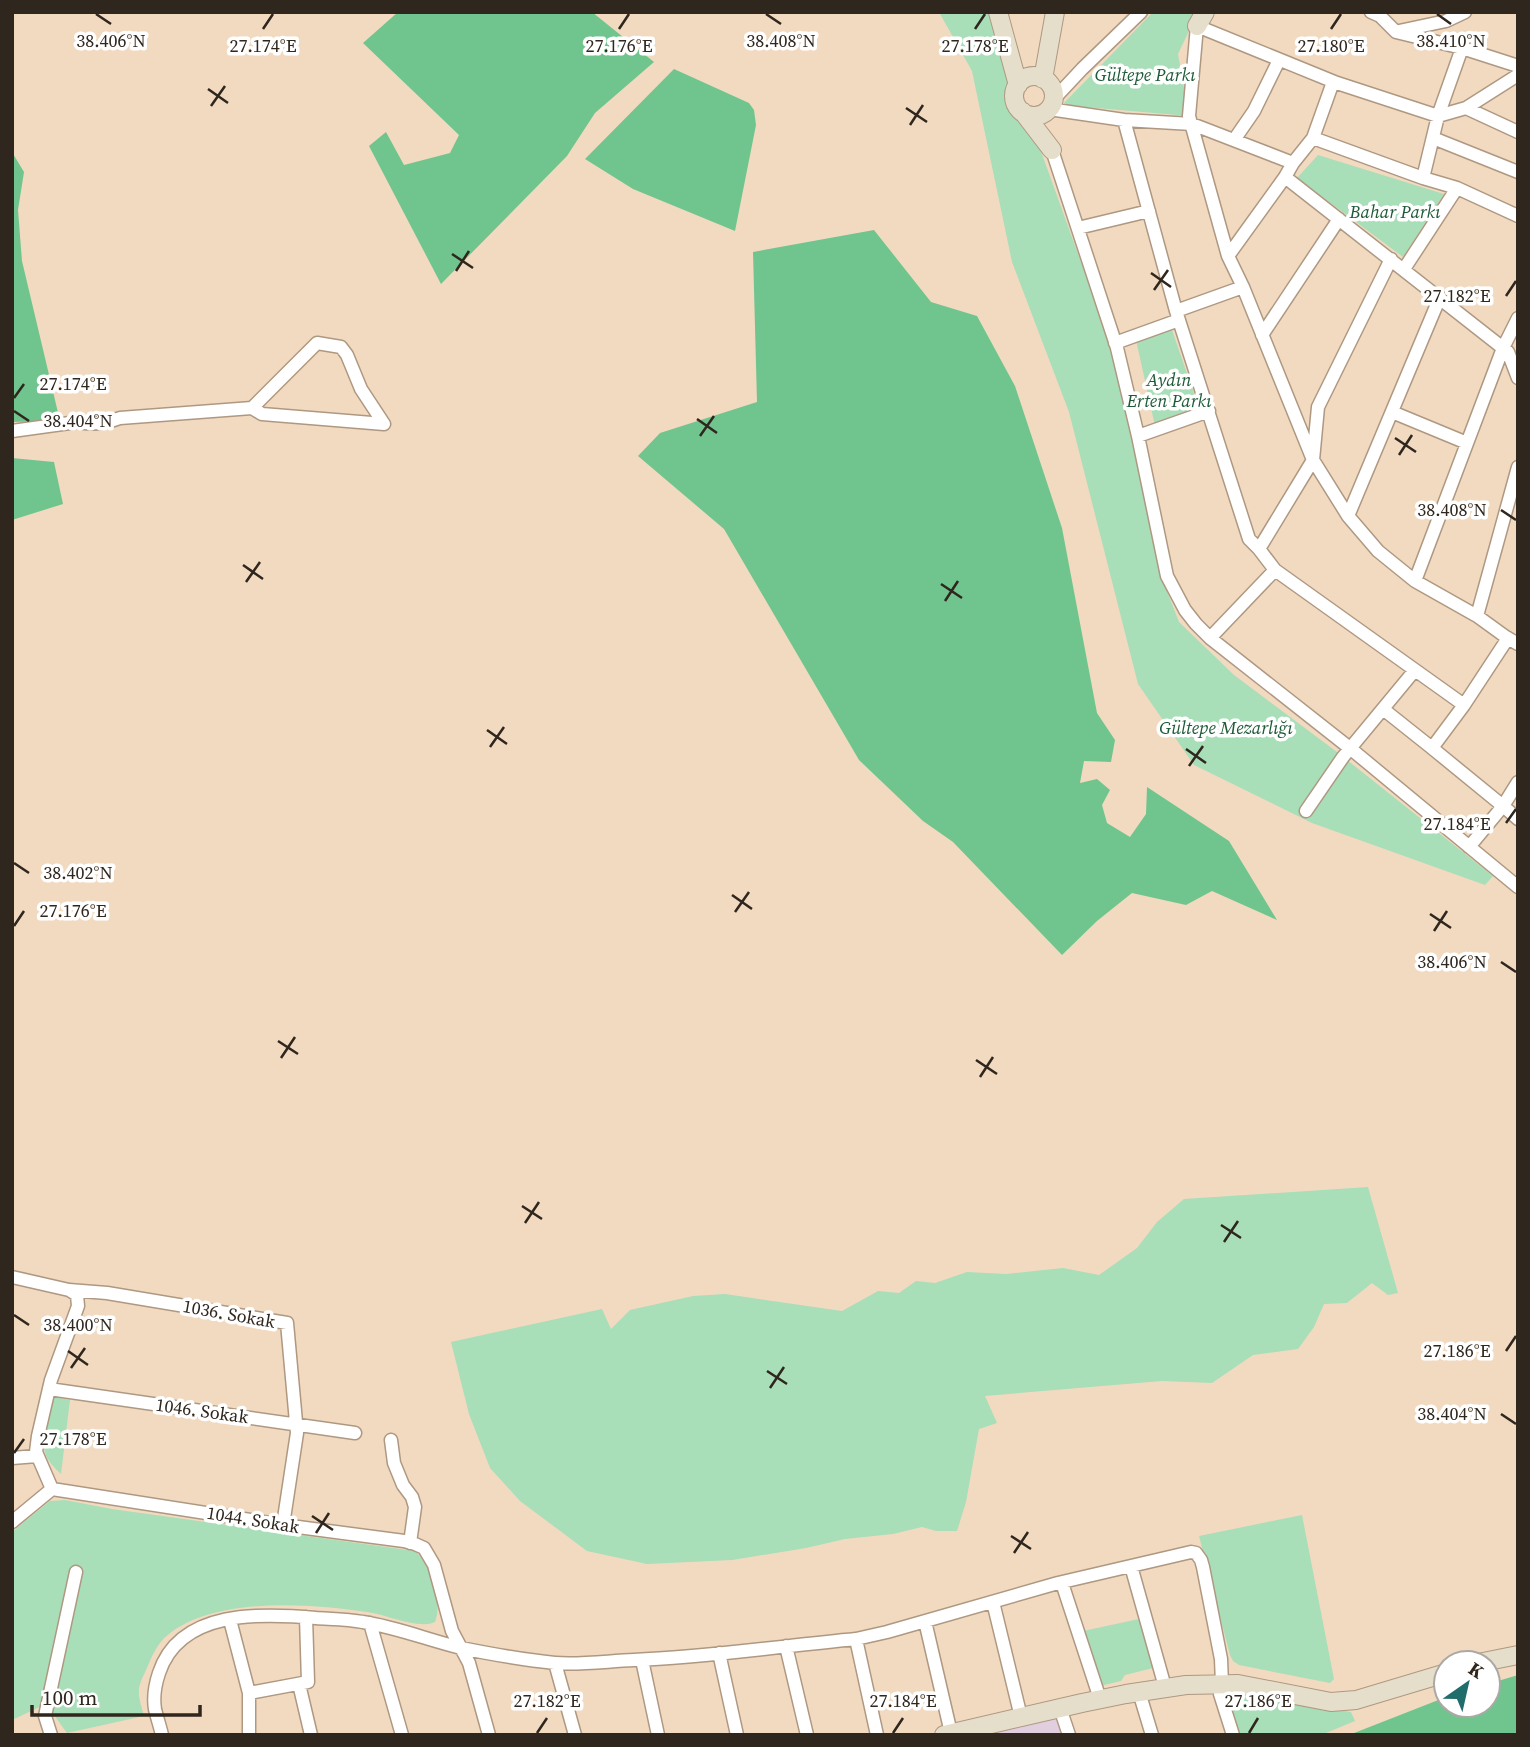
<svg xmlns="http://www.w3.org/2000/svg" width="1530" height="1747" viewBox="0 0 1530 1747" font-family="'Source Serif 4',serif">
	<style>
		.education { fill: #e1cede }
		.green { fill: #a8deb8 }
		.forest { fill: #70c58e }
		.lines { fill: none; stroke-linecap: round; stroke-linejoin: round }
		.street-casing { stroke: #af9881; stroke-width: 15 }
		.secondary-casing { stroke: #af9881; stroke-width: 20 }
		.street { stroke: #fff; stroke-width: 12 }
		.secondary { stroke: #e5deca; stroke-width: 18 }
		.ticks { fill: none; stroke: #2f261d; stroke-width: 2.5 }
		.labels { text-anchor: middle; stroke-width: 7; stroke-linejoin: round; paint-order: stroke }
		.park-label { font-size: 18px; font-style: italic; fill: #1d5a36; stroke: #fff }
		.street-label { font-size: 18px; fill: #2f261d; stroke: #fff }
		.ticks-label { font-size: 18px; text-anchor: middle; fill: #2f261d; stroke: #fff; stroke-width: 7; stroke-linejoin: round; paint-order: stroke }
	</style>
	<rect width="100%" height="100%" fill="#f2dac1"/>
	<!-- education -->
	<path class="education" d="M 1058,1714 L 1065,1735 L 992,1735 L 991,1731 Z"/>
	<!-- green -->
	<path class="green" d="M 939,12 L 988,12 L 1017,114 L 1038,143 L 1117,362 L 1159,571 L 1179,622 L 1234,675 L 1337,752 L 1493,876 L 1485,885 L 1312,823 L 1194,765 L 1138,684 L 1069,412 L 1012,262 L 972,71 Z
		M 1153,12 L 1198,12 L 1178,54 L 1189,116 L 1062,105 Z
		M 1318,155 L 1444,194 L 1403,257 L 1297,178 Z
		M 1171,327 L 1200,411 L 1155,426 L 1136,340 Z
		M 1368,1187 L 1398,1293 L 1388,1295 L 1372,1283 L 1347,1303 L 1324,1304 L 1314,1327 L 1298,1349 L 1253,1355 L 1212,1383 L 1162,1381 L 985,1396 L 997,1423 L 979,1429 L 966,1502 L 957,1531 L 936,1531 L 922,1527 L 893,1534 L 845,1539 L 806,1548 L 732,1560 L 647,1564 L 587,1551 L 520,1501 L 490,1468 L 469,1414 L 451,1342 L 602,1309 L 611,1329 L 630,1310 L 693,1296 L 725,1294 L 842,1311 L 878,1291 L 899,1293 L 916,1281 L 935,1283 L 967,1272 L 1006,1274 L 1063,1268 L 1099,1275 L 1137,1248 L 1157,1222 L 1184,1199 Z
		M 54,1397 L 70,1400 L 61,1474 C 54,1467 47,1461 45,1452 C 40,1438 50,1411 54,1397 Z
		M 65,1500 L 112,1509 L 415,1551 C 431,1564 443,1602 435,1622 C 419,1630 385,1614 367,1612 C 310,1604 217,1596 169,1634 C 157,1643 152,1656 146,1670 C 144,1675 139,1683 139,1690 C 138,1697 142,1708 144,1716 L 67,1733 L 46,1704 L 12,1720 L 12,1532 L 50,1501 Z
		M 1302,1515 L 1334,1679 L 1330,1683 L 1239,1665 L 1233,1661 L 1230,1655 L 1199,1536 Z
		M 1139,1619 L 1155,1662 L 1153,1668 L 1125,1675 L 1121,1681 L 1100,1686 L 1083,1631 Z
		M 1235,1691 L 1351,1712 L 1355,1721 L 1321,1735 L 1237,1735 L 1226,1695 L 1227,1692 Z"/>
	<!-- forest -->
	<path class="forest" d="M 398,12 L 592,12 L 654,62 L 595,113 L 567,156 L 441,284 L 369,146 L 386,132 L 404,165 L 450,153 L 459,135 L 363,43 Z
		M 674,69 L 749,103 L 754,110 L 756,125 L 735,231 L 633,189 L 585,159 Z
		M 12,152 L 24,172 L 18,210 L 22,261 L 60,421 L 12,422 Z
		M 874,230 L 931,302 L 977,316 L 1015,386 L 1062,528 L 1097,713 L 1115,740 L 1111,762 L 1084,761 L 1080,783 L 1097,779 L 1110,790 L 1102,805 L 1107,823 L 1130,837 L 1146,814 L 1147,787 L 1229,841 L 1277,920 L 1212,891 L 1186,905 L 1132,893 L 1097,921 L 1062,955 L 953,842 L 923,821 L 859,760 L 724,529 L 638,456 L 660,433 L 757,402 L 753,252 Z
		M 12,458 L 54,462 L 63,504 L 12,520 Z
		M 1518,1675 L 1518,1735 L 1349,1735 L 1446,1697 L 1446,1705 L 1488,1705 L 1488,1684 Z"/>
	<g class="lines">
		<defs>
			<path id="street" d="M 1371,12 L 1380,16 L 1396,32 L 1462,48 L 1518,66
				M 1399,31 L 1446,21 L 1465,12
				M 1518,75 L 1466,108 L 1438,116 L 1337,83 L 1197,26 L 1189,116 L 1228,256 L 1243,287 L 1313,460 L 1348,516 L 1378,551 L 1415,581 L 1477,616 L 1506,637 L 1518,644
				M 1053,100 L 1082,69 L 1141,12
				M 1466,108 L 1518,132
				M 1049,109 L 1124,120 L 1192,124 L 1293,163 L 1313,138 L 1333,82
				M 1124,120 L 1176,311 L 1249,539 L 1259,549 L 1275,570 L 1464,705
				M 1313,138 L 1423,178 L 1457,188 L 1518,216
				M 1433,138 L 1518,172
				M 1234,140 L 1254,111 L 1279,60
				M 1052,150 L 1117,348 L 1138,436 L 1167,576 L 1185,610 L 1196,624 L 1210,638 L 1351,749 L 1518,887
				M 1293,163 L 1285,177 L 1508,352 L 1518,378
				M 1423,178 L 1438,116 L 1462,48
				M 1078,228 L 1149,211
				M 1228,256 L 1285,177
				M 1404,269 L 1457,188
				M 1176,311 L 1243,287
				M 1262,335 L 1339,219
				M 1115,343 L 1179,320
				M 252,408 L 317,343 L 341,347 L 347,355 L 361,389 L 384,424
				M 1392,412 L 1467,443
				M 12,431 L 77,422 C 91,425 107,423 120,418 L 252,408 L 262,414 L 384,424
				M 1138,436 L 1209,411
				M 1348,516 L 1440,297
				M 1259,549 L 1313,460 L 1318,407 L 1391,259
				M 1415,581 L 1503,348 L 1518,318
				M 1477,616 L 1518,467
				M 1210,638 L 1275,570
				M 1508,638 L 1464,705 L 1432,748 L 1503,806 L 1518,782
				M 1383,709 L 1432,748
				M 1306,811 L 1343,757 L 1415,670
				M 1469,847 L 1503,806 L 1518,819
				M 12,1277 L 69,1290 L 107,1293 L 287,1323 L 297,1433 L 283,1525
				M 49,1389 L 355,1433
				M 391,1440 L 394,1463 L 403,1485 L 412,1497 L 415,1507 L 410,1543
				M 12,1458 L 37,1456
				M 52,1489 L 283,1525 L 404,1541 L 415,1544 L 424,1548 L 434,1565 L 452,1631 L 469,1663 L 489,1735
				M 52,1489 L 36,1452 L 38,1436 L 51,1380 L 78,1306 L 77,1295 L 69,1290
				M 12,1522 L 52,1489
				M 1131,1566 L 1165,1687
				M 1062,1583 L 1100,1699
				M 993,1602 L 1021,1717
				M 230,1620 L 249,1693 L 308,1682 L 306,1617
				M 925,1621 L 951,1733
				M 370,1623 L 402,1735
				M 856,1639 L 877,1735
				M 786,1646 L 807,1735
				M 719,1653 L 737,1735
				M 642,1660 L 658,1735
				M 555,1663 L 575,1735
				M 299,1684 L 311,1735
				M 1139,1692 L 1152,1735
				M 249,1693 L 249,1735
				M 1060,1708 L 1069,1735
				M 51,1735 L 45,1716 L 76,1572
				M 162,1735 C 160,1726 157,1718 155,1709 C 153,1697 155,1685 159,1673 C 180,1609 262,1613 316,1618 C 331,1619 348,1619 363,1622 C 396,1627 428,1640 461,1648 C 491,1654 524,1660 555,1663 C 581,1665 608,1661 634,1660 C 708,1657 782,1646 856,1639 L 887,1632 L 1058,1583 L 1191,1552 L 1196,1553 L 1201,1560 L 1203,1567 L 1221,1659 L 1222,1684 L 1220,1694 L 1233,1735"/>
			<path id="secondary" d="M 998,12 L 1018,85
				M 1197,26 L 1205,12
				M1014 96a20 20 0 1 1 40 0a20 20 0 1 1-40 0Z
				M 1043,79 L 1055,12
				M 1023,112 L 1052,150
				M 1478,1663 L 1518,1655
				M 944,1735 L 1082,1703 L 1126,1694 L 1186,1685 L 1238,1684 L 1331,1702 L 1356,1700 L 1446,1673"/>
		</defs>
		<!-- street casing -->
		<use href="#street" class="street-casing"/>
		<!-- secondary casing -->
		<use href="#secondary" class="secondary-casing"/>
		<!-- street -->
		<use href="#street" class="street"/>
		<!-- secondary -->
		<use href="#secondary" class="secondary"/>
	</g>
	<!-- ticks -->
	<path class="ticks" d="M 96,14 L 111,24M 766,14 L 781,24M 1437,14 L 1451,24M 263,29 L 273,14M 619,29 L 629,14M 975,29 L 985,14M 1331,29 L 1341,14M 208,89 L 228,103M 211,106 L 225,86M 906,108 L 927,122M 910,125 L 923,105M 452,254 L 473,268M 456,271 L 469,251M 1151,273 L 1171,287M 1154,290 L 1168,270M 1506,296 L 1516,281M 14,398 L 24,384M 14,411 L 29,421M 697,419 L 717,433M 700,436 L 714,416M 1395,438 L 1416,452M 1399,455 L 1412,435M 1501,510 L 1516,520M 243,565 L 263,579M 246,582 L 260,562M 941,584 L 962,598M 945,601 L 958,581M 487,730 L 507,744M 490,747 L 504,727M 1186,749 L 1206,763M 1189,766 L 1203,746M 1506,823 L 1516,809M 14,863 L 29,873M 732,895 L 752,909M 735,912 L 749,892M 1430,914 L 1451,928M 14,926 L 24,911M 1434,931 L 1447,911M 1501,962 L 1516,972M 278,1041 L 298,1054M 281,1058 L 295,1037M 976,1060 L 997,1074M 980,1077 L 993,1057M 522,1206 L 542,1219M 525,1223 L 539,1202M 1221,1225 L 1241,1238M 1224,1242 L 1238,1221M 14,1315 L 29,1325M 68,1351 L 88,1365M 1506,1351 L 1516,1336M 71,1368 L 85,1348M 767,1371 L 787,1384M 770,1388 L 784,1367M 1501,1414 L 1516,1424M 14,1453 L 24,1439M 312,1516 L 333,1530M 316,1533 L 329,1513M 1011,1536 L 1031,1549M 1014,1553 L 1028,1532M 537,1733 L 547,1718M 893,1733 L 903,1718M 1249,1733 L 1258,1718"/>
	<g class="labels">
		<!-- park labels -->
		<g class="park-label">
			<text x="1145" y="81">Gültepe Parkı</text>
			<text x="1395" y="218">Bahar Parkı</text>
			<text x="1169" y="386">Aydın<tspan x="1169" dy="21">Erten Parkı</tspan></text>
			<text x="1226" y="734">Gültepe Mezarlığı</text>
		</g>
		<!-- street labels -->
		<g class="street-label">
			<text transform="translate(229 1314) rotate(10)" y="6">1036. Sokak</text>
			<text transform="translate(202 1411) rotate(8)" y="6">1046. Sokak</text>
			<text transform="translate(253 1520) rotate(9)" y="6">1044. Sokak</text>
		</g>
	</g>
	<g class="ticks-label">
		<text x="111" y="47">38.406°N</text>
		<text x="781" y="47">38.408°N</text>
		<text x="1451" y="47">38.410°N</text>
		<text x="263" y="52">27.174°E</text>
		<text x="619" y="52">27.176°E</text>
		<text x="975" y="52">27.178°E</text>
		<text x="1331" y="52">27.180°E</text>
		<text x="1457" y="302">27.182°E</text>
		<text x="73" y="390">27.174°E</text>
		<text x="78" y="427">38.404°N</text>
		<text x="1452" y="516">38.408°N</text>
		<text x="1457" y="830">27.184°E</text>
		<text x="78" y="879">38.402°N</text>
		<text x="73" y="917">27.176°E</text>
		<text x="1452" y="968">38.406°N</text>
		<text x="78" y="1331">38.400°N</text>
		<text x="1457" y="1357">27.186°E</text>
		<text x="1452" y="1420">38.404°N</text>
		<text x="73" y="1445">27.178°E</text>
		<text x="547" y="1707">27.182°E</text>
		<text x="903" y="1707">27.184°E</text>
		<text x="1258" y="1707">27.186°E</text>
	</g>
	<!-- border -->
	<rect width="1530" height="1747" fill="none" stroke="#2f261d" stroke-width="28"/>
	<!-- north arrow -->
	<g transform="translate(1467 1684) rotate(34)"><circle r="33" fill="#ffffff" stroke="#aca8a5" stroke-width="2"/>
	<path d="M0-5L12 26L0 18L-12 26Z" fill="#216d6c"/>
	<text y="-10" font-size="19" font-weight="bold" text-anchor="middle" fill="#2f261d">K</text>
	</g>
	<!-- scale -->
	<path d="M32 1705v10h168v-10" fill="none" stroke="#2f261d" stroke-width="3.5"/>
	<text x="42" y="1705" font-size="21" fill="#2f261d" stroke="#ffffff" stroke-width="5" paint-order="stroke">100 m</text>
</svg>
